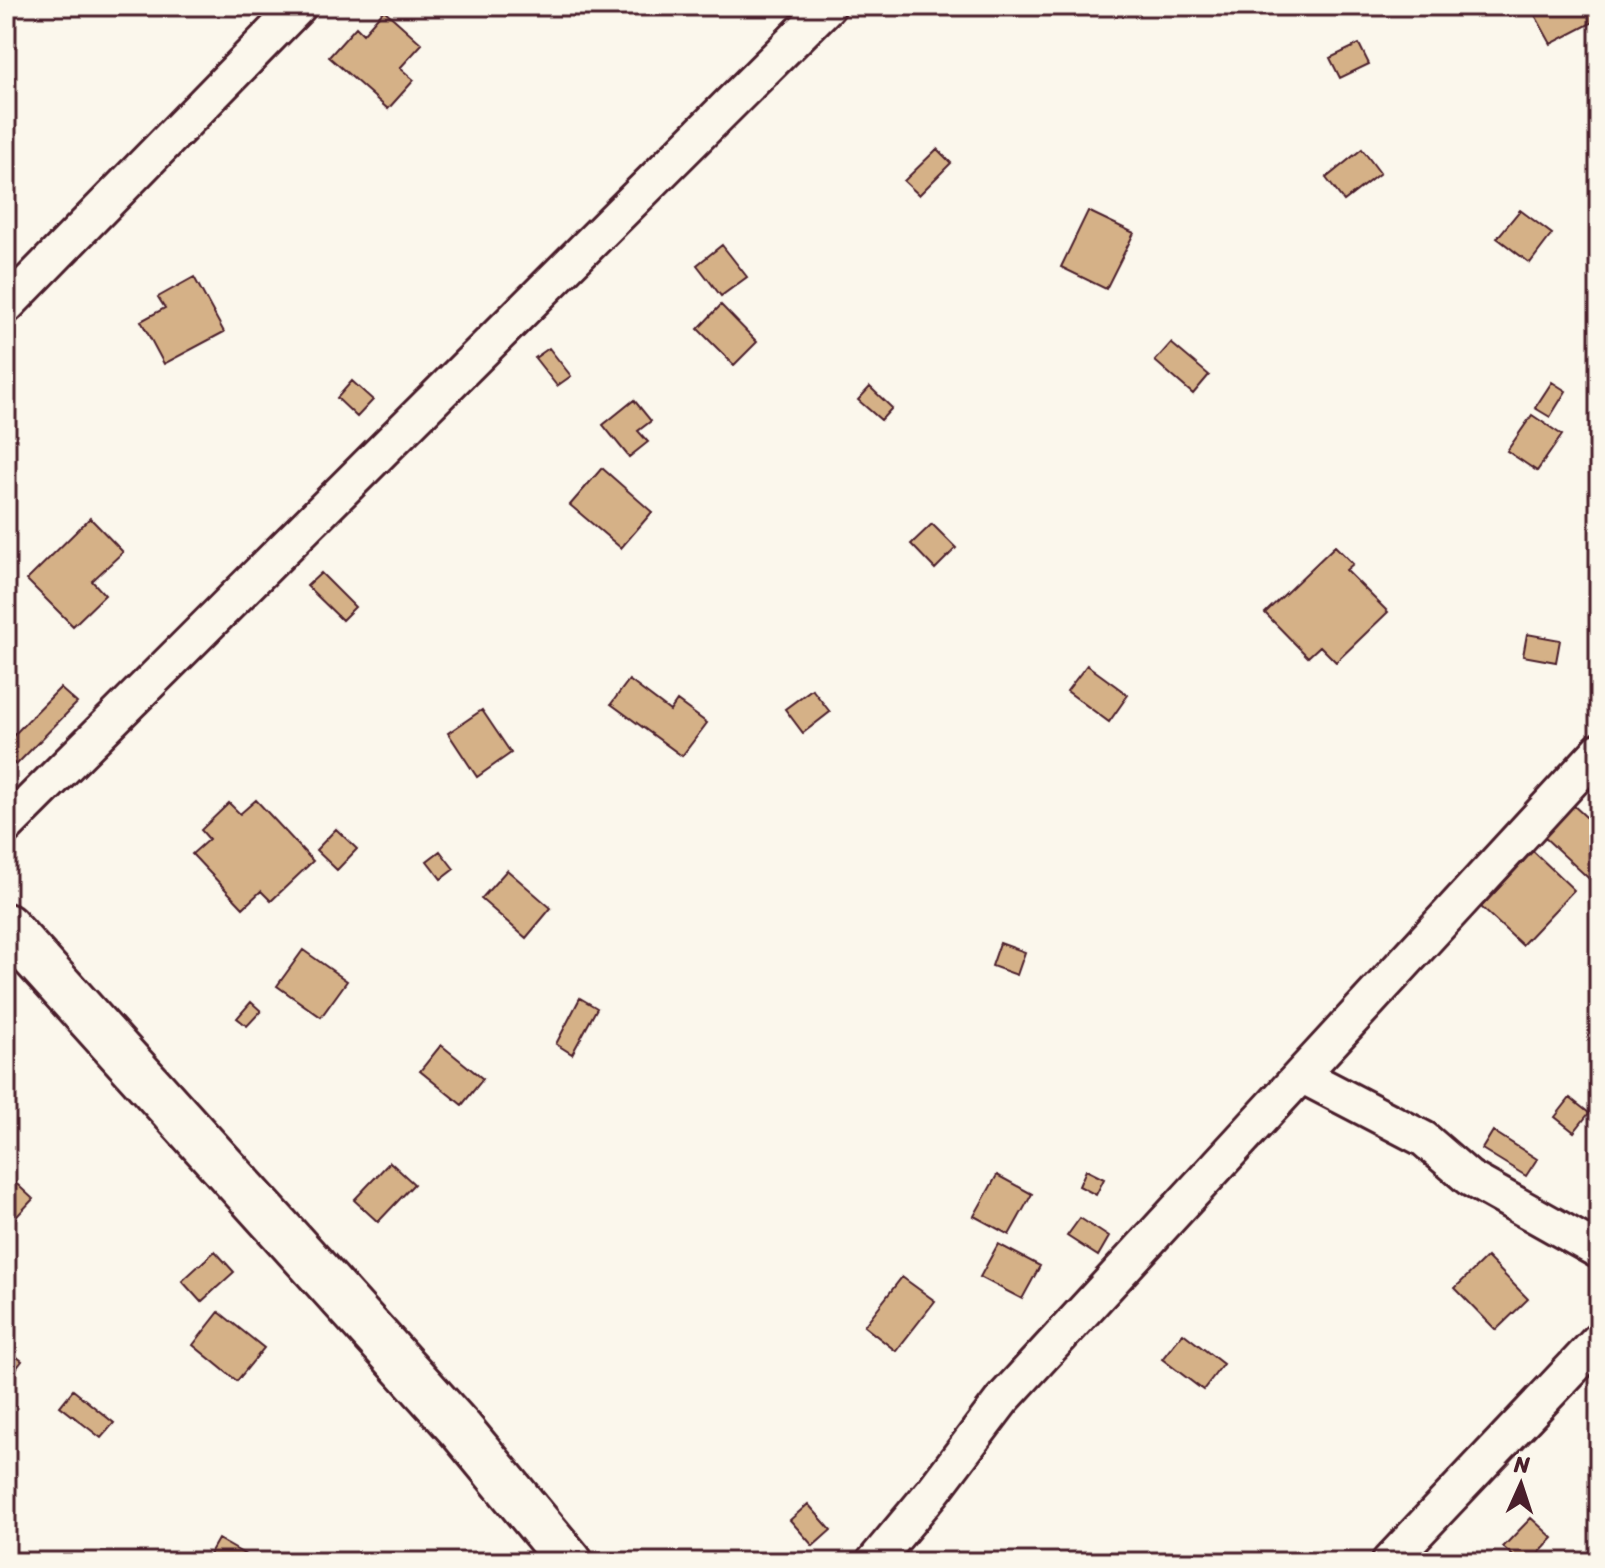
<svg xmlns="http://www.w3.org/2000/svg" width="1605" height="1568" viewBox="0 0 1605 1568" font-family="Sriracha,sans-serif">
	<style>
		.building { fill: #d5b187; stroke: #4a1f2b; stroke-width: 2 }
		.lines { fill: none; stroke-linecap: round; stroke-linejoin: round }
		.minor-casing { stroke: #4a1f2b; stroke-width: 40 }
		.tertiary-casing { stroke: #4a1f2b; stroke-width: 50 }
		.minor { stroke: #fbf7ec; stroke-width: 34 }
		.tertiary { stroke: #fbf7ec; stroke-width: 44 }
	</style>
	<rect width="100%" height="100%" fill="#fbf7ec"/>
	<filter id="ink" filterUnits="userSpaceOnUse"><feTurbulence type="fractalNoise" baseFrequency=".0125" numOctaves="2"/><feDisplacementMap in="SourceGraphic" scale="16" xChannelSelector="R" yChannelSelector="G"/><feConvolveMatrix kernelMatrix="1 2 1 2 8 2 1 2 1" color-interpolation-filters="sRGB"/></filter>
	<g filter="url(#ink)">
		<!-- building -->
		<path class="building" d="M 1530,6 L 1592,6 L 1599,19 L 1551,44 Z
			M 384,10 L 422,44 L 400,68 L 414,80 L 388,109 L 329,57 L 356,27 L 363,34 Z
			M 1359,44 L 1369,64 L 1340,78 L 1330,58 Z
			M 937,149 L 951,163 L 919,195 L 904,181 Z
			M 1362,149 L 1380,173 L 1344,201 L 1326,178 Z
			M 1520,210 L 1552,234 L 1530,263 L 1497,238 Z
			M 1088,211 L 1134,233 L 1106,289 L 1061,267 Z
			M 722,245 L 747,277 L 721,296 L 697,265 Z
			M 194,277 L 224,332 L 164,364 L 141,321 L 165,308 L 158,297 Z
			M 721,305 L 757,342 L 734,365 L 698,329 Z
			M 1171,343 L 1209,375 L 1193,394 L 1155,361 Z
			M 549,348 L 571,376 L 557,386 L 535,358 Z
			M 352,381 L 373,400 L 357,417 L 337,398 Z
			M 1552,382 L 1566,391 L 1550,417 L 1535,408 Z
			M 870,387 L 892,408 L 881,420 L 858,400 Z
			M 634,400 L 651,421 L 638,431 L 648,442 L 629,457 L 603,425 Z
			M 1532,415 L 1562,435 L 1537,471 L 1507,451 Z
			M 602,468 L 652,512 L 621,548 L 570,505 Z
			M 90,518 L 123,552 L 92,581 L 105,595 L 73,626 L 27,580 Z
			M 932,524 L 956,548 L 935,569 L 911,544 Z
			M 1335,546 L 1353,564 L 1346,570 L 1388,612 L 1336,662 L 1320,646 L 1308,657 L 1265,613 Z
			M 321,573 L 355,607 L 342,620 L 307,586 Z
			M 1527,634 L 1560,640 L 1556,662 L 1523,656 Z
			M 1087,665 L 1128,695 L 1109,722 L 1067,691 Z
			M 629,680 L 670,711 L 677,701 L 707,723 L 682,756 L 611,704 Z
			M 60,688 L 77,703 L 16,765 L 6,756 L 6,743 Z
			M 812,689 L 830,712 L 803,733 L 785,709 Z
			M 482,710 L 511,753 L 477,777 L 448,733 Z
			M 256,800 L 313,861 L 271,901 L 261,891 L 243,908 L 192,854 L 209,839 L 201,830 L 229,803 L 240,814 Z
			M 1572,804 L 1599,829 L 1599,888 L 1542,835 Z
			M 336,829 L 357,849 L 337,870 L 316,850 Z
			M 440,851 L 454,869 L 441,879 L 427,861 Z
			M 1533,851 L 1574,890 L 1522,945 L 1481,907 Z
			M 507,870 L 551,908 L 526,938 L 481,899 Z
			M 1000,943 L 1025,952 L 1017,975 L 992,966 Z
			M 303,950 L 347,981 L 321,1017 L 277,986 Z
			M 580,998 L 597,1008 L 572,1054 L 556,1044 Z
			M 251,1002 L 261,1011 L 247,1026 L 237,1018 Z
			M 441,1045 L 483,1079 L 462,1105 L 420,1071 Z
			M 1570,1098 L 1589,1113 L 1574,1132 L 1555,1117 Z
			M 1493,1131 L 1537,1159 L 1526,1176 L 1482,1149 Z
			M 390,1162 L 414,1184 L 378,1222 L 354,1200 Z
			M 1086,1170 L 1104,1179 L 1096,1195 L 1079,1186 Z
			M 6,1174 L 33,1199 L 6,1228 Z
			M 997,1175 L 1032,1194 L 1009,1235 L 974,1216 Z
			M 1080,1218 L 1109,1237 L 1098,1256 L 1067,1236 Z
			M 998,1244 L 1040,1266 L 1022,1299 L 980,1277 Z
			M 215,1251 L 234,1272 L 201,1302 L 182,1281 Z
			M 1487,1257 L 1528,1299 L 1496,1330 L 1455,1288 Z
			M 902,1277 L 935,1301 L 896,1351 L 864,1326 Z
			M 219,1312 L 264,1348 L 237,1381 L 193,1345 Z
			M 1183,1333 L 1223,1364 L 1203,1390 L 1162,1359 Z
			M 6,1348 L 22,1361 L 6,1382 Z
			M 73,1390 L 114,1423 L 101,1438 L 60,1406 Z
			M 808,1504 L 831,1530 L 813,1546 L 790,1520 Z
			M 1531,1518 L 1553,1538 L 1531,1562 L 1520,1562 L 1503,1547 Z
			M 218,1539 L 258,1562 L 205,1562 Z"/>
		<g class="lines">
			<defs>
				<path id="minor" d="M 6,306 L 299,6
					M 6,826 L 828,6
					M 1301,1075 L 1424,1139 L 1469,1178 L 1599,1251
					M 874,1562 L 934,1490 L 1002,1400 L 1599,751
					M 1389,1562 L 1599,1340"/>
				<path id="tertiary" d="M 6,926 L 461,1430 L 570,1562"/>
			</defs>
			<!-- minor casing -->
			<use href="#minor" class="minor-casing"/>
			<!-- tertiary casing -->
			<use href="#tertiary" class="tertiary-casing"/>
			<!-- minor -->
			<use href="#minor" class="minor"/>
			<!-- tertiary -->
			<use href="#tertiary" class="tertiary"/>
		</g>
	</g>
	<!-- margin -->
	<rect width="1605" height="1568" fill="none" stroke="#fbf7ec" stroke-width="32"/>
	<rect x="16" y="16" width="1573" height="1536" fill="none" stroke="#4a1f2b" stroke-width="3" filter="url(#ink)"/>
	<!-- north arrow -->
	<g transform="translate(1521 1484) rotate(3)" stroke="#fbf7ec" stroke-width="6" paint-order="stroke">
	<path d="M0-6L14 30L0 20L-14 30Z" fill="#4a1f2b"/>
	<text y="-12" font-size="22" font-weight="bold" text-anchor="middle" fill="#4a1f2b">N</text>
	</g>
</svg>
